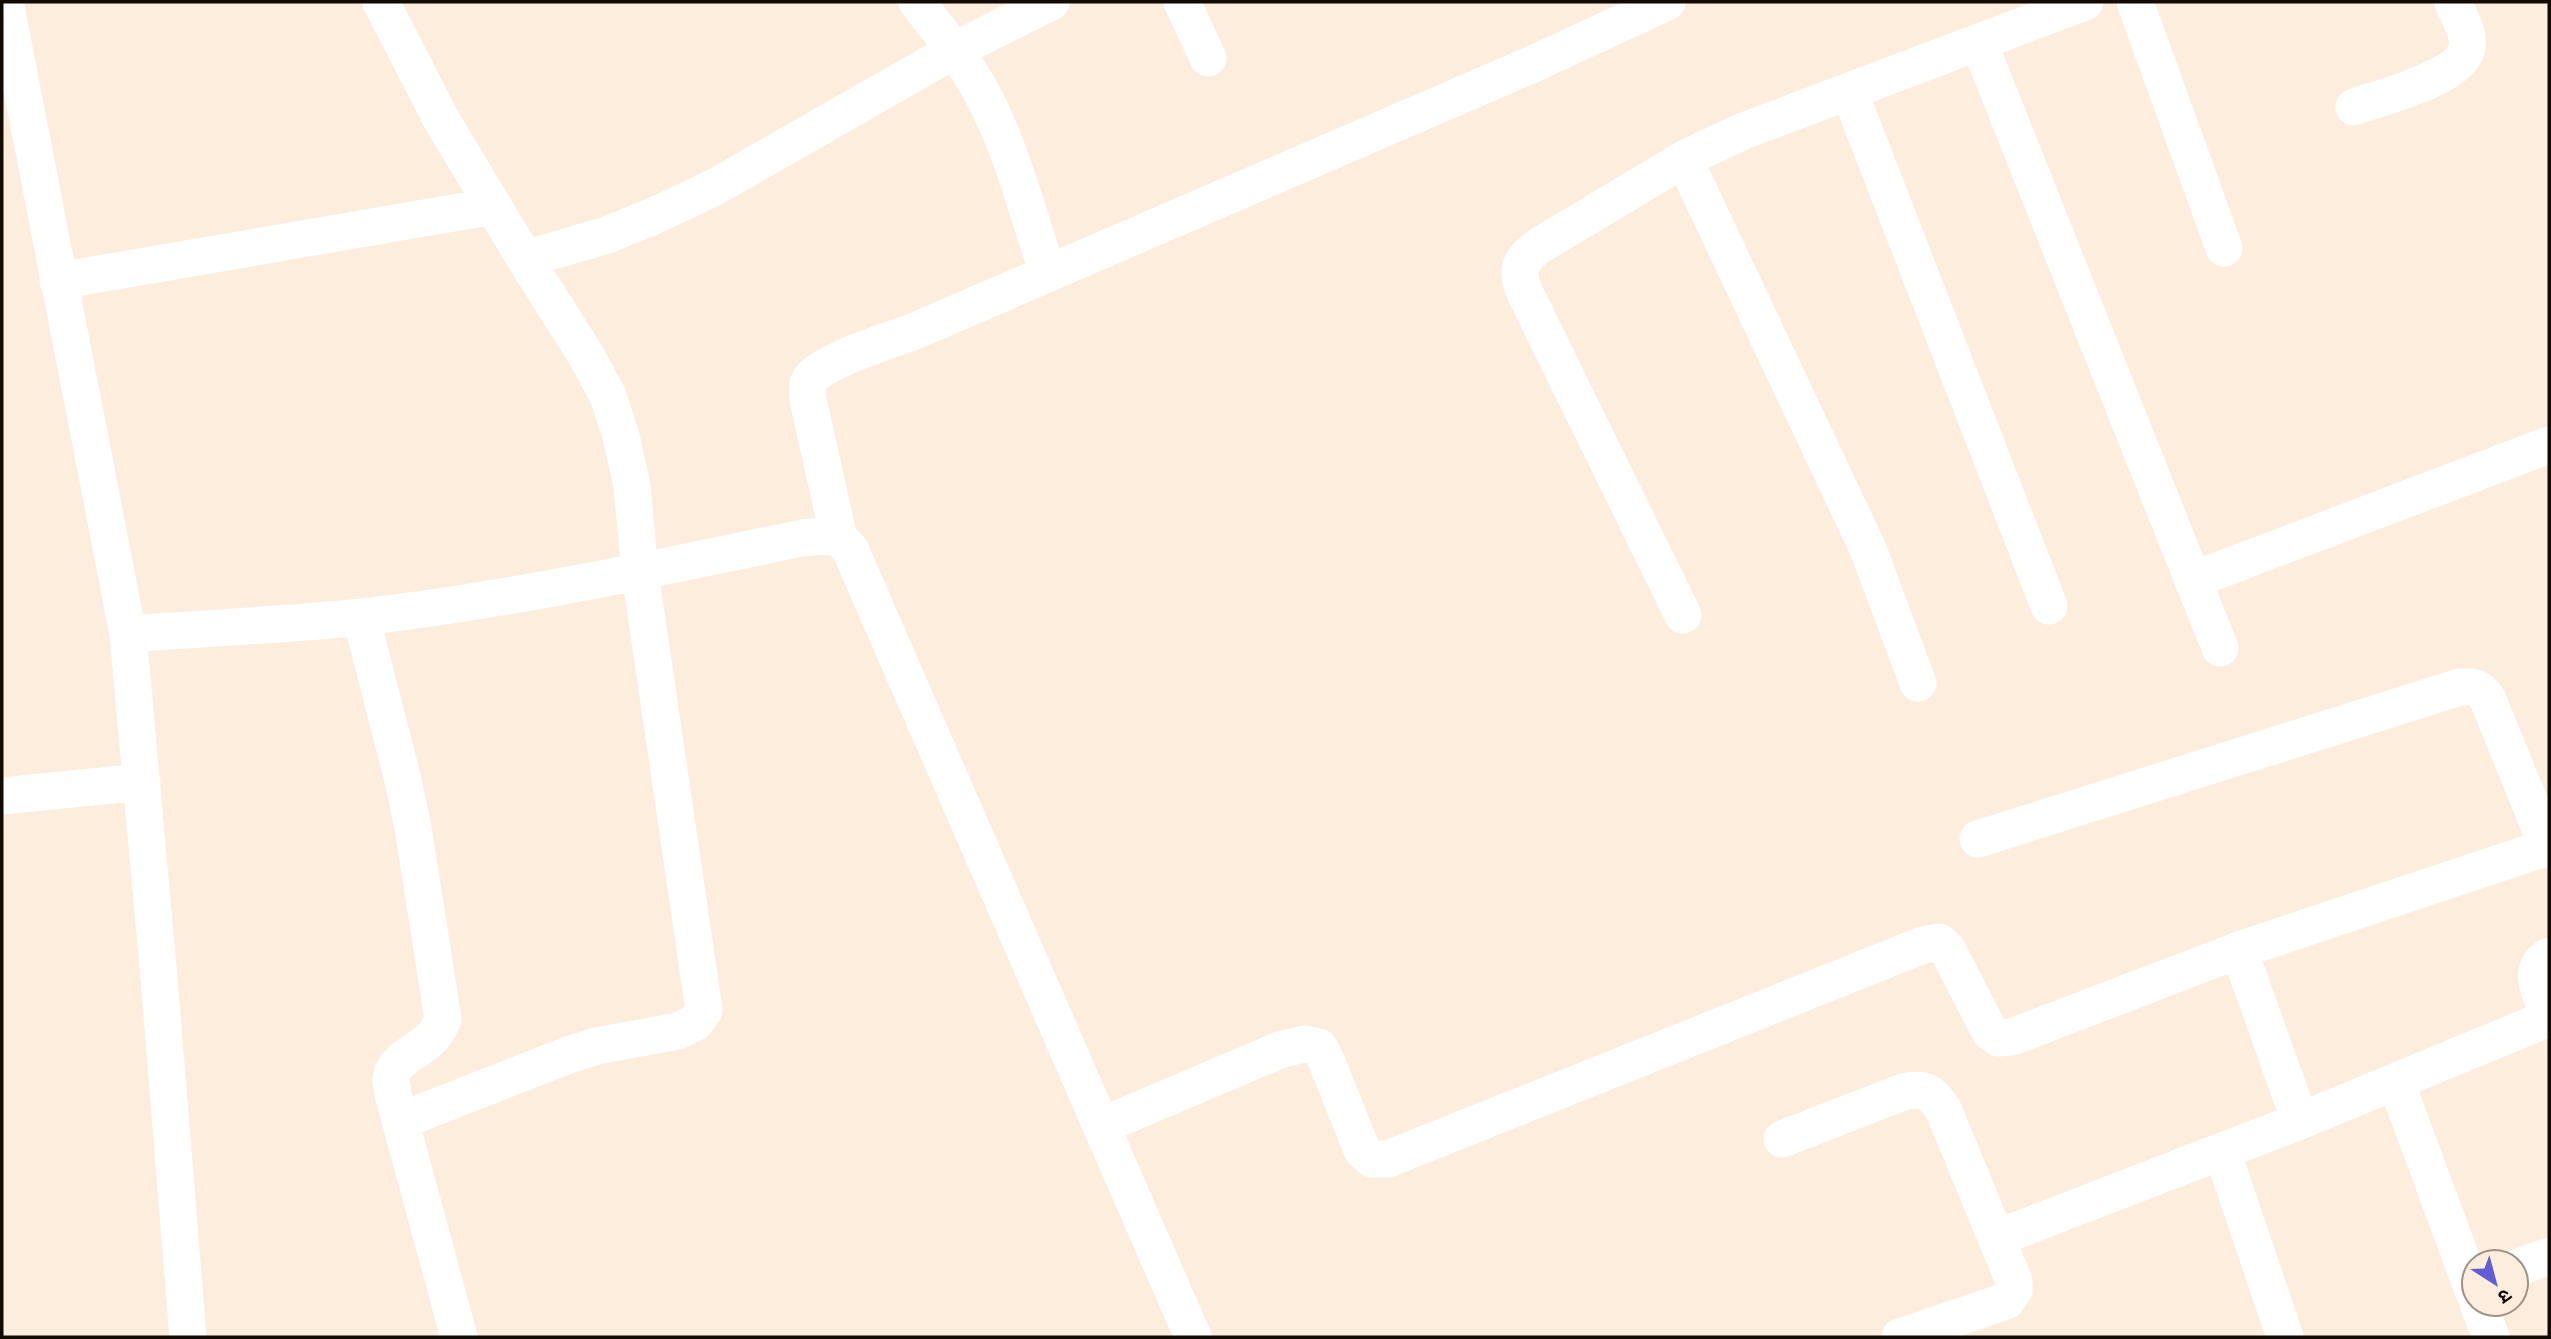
<svg xmlns="http://www.w3.org/2000/svg" width="2551" height="1339" viewBox="0 0 2551 1339" font-family="Arial,'Noto Sans Devanagari',sans-serif">
	<style>
		.lines { fill: none; stroke-linecap: round; stroke-linejoin: round }
		.minor { stroke: #fff; stroke-width: 37 }
	</style>
	<rect width="100%" height="100%" fill="#fceddd"/>
	<g class="lines">
		<!-- minor -->
		<path class="minor" d="M 5,2 L 128,634 L 159,978 L 188,1337
			M 381,2 L 441,119 L 525,259 L 587,357 L 608,396 L 621,436 L 632,486 L 640,572 L 704,1010 L 696,1022 L 678,1031 L 597,1046 L 571,1054 L 400,1121
			M 917,2 C 935,26 956,50 972,76 C 1008,133 1026,209 1048,273
			M 1182,2 L 1208,58
			M 2135,2 L 2224,248
			M 1979,43 L 2220,648
			M 1849,91 L 2049,606
			M 2354,107 C 2381,97 2460,79 2467,48 C 2470,33 2458,15 2453,2
			M 1684,159 L 1868,549 L 1918,683
			M 525,259 L 607,235 L 656,215 L 715,187 L 953,51 L 1051,2
			M 58,281 L 494,206
			M 839,538 L 808,400 C 808,396 807,388 808,384 C 812,363 895,339 915,331 L 1533,64 L 1667,2
			M 2193,580 L 2549,445
			M 1683,615 L 1525,293 C 1516,269 1518,264 1537,247 L 1684,159 L 1741,132 L 2085,2
			M 361,617 L 403,780 L 413,828 L 443,1019 C 439,1029 435,1036 427,1042 C 415,1053 395,1059 391,1077 C 390,1082 393,1089 393,1094 L 459,1337
			M 128,634 C 206,628 285,625 362,617 C 510,600 657,568 802,538 L 822,536 L 839,538 L 850,549 L 1193,1337
			M 2,796 L 142,782
			M 1978,839 L 2460,687 C 2475,686 2480,687 2488,700 L 2549,850
			M 2239,950 L 2300,1121
			M 2549,956 C 2525,970 2542,997 2549,1017
			M 2396,1082 L 2474,1293
			M 1101,1126 L 1282,1049 L 1305,1044 L 1319,1047 L 1326,1060 L 1362,1150 L 1372,1159 L 1388,1159 L 1923,945 L 1939,942 L 1947,949 L 1990,1032 L 1998,1038 L 2012,1037 L 2239,950 L 2548,847
			M 1782,1139 L 1903,1092 C 1925,1087 1930,1091 1943,1109 L 2014,1281 L 2014,1290 L 2006,1301 L 1900,1337
			M 2222,1151 L 2285,1337
			M 1997,1238 L 2300,1121 L 2549,1018
			M 2516,1268 L 2549,1256
			M 2478,1304 L 2491,1337"/>
	</g>
	<!-- border -->
	<rect width="2551" height="1339" fill="none" stroke="#120a03" stroke-width="7"/>
	<!-- north arrow -->
	<g transform="translate(2495 1283) rotate(144)"><circle r="33" fill="#fceddd" stroke="#9e9286" stroke-width="2"/>
	<path d="M0-5L12 26L0 18L-12 26Z" fill="#605dd5"/>
	<text y="-10" font-size="19" font-weight="bold" text-anchor="middle" fill="#120a03">उ</text>
	</g>
</svg>
